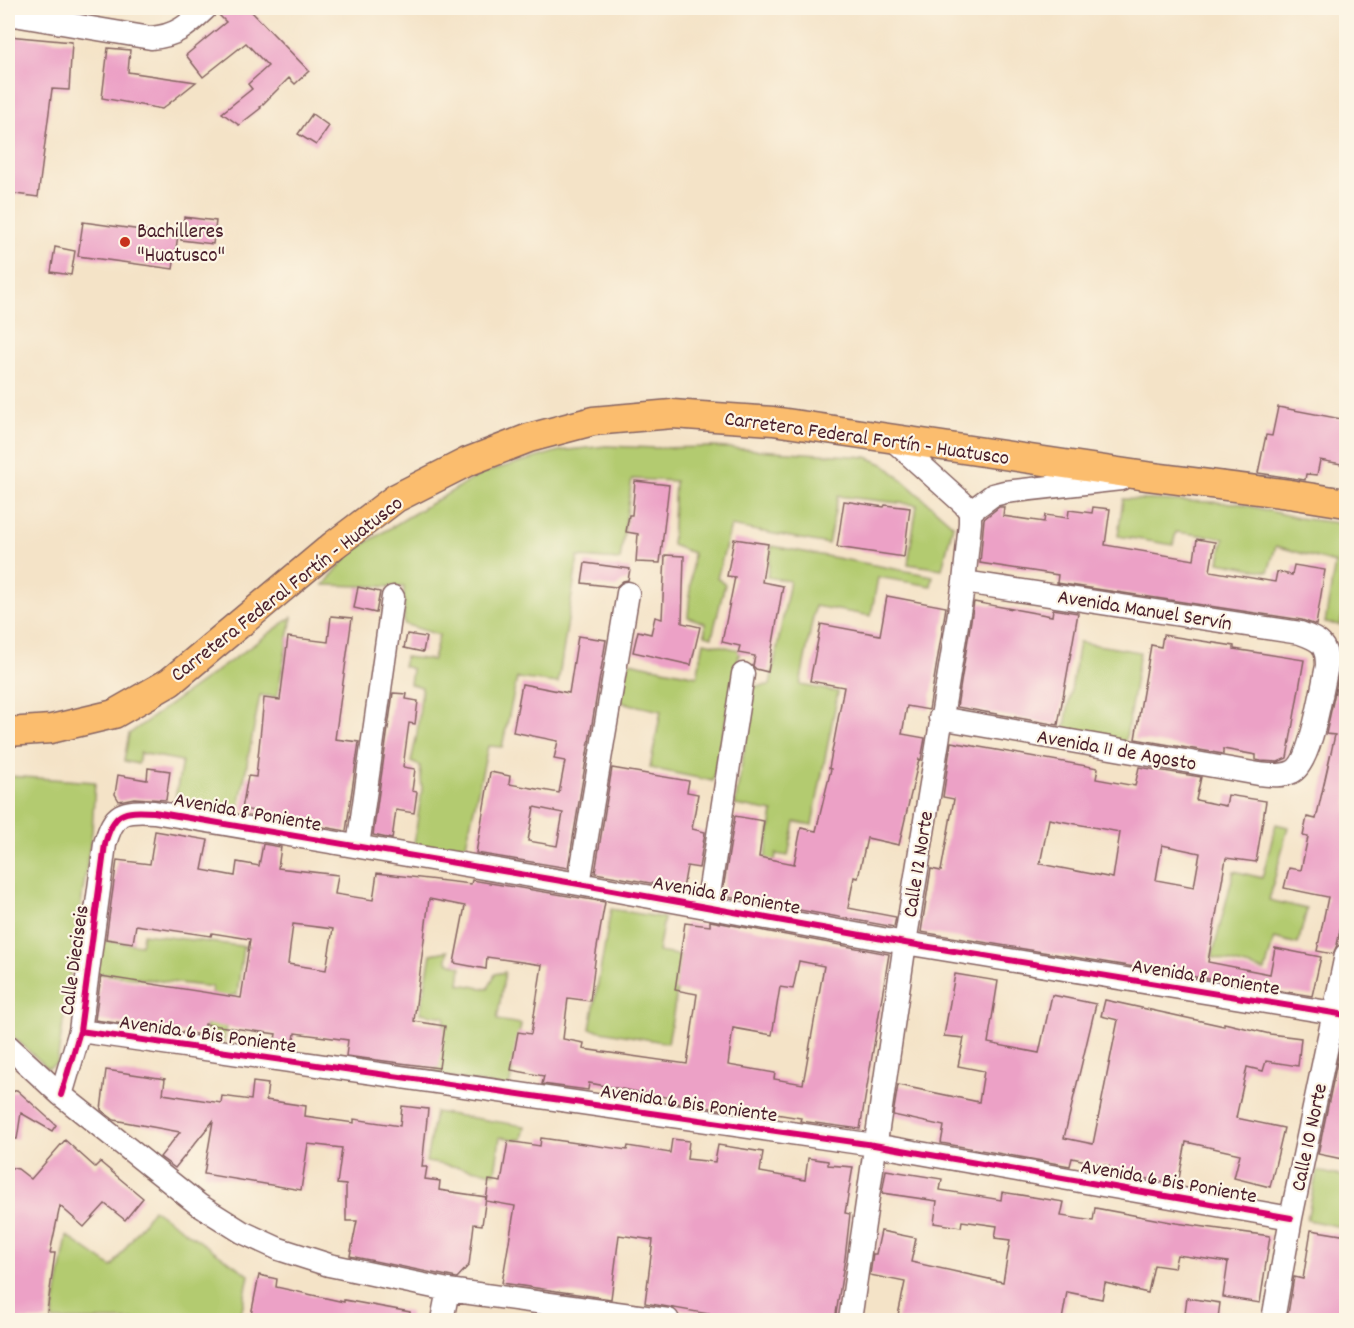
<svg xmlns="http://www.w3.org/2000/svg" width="1354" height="1328" viewBox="0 0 1354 1328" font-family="Dekko,sans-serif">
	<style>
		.green { fill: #b3cb70; stroke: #7e754e; stroke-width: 1.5 }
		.building { fill: #eca1c6; fill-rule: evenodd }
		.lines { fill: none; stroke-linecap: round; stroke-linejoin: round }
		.minor-casing { stroke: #866462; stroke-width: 25 }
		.major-casing { stroke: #866462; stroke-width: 31 }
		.minor { stroke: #fff; stroke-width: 22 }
		.major { stroke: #fbbd6e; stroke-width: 28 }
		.cycleway-casing { stroke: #fcf5e5; stroke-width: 10 }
		.cycleway { stroke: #d6006c; stroke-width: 6 }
		.poi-dot { fill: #c8321e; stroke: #fcf5e5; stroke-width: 2 }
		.labels { text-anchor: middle; stroke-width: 4.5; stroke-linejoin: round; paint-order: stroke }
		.poi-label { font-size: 21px; fill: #4a1f2b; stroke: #fcf5e5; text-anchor: start }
		.street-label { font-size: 21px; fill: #4a1f2b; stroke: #fcf5e5 }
	</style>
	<rect width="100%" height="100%" fill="#fcf5e5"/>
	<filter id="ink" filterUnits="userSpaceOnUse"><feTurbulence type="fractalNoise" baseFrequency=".0167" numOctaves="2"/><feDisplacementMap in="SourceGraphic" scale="12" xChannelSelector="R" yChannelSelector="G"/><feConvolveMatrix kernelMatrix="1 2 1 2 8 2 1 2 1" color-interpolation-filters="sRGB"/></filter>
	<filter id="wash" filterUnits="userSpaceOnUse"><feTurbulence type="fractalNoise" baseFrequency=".008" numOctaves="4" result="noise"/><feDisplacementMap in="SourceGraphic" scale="24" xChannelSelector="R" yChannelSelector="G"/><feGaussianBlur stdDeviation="1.35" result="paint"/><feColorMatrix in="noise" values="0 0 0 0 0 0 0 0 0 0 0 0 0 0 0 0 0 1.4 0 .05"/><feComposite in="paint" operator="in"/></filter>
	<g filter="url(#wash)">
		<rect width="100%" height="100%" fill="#f4e3c7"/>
		<!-- green -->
		<path class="green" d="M 606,446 L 655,448 L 712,447 L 867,457 L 885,465 L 953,525 L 942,569 L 908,564 L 917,505 L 838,496 L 828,544 L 731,526 L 717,578 L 725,584 L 712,637 L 705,635 L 705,623 L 688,617 L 693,553 L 672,545 L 675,481 L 632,479 L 620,560 L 578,557 L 558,683 L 517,678 L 502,747 L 488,746 L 464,853 L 414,844 L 422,789 L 420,766 L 411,762 L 417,734 L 422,687 L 410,684 L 412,669 L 403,666 L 405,657 L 433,660 L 439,635 L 404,624 L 404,587 L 324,585 L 351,552 L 408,517 L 483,473 L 559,451 Z
			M 1123,499 L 1237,503 L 1298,518 L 1346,524 L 1346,603 L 1340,625 L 1325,623 L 1335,563 L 1276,546 L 1268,572 L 1219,562 L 1224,538 L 1176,532 L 1173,545 L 1118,536 Z
			M 772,546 L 933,576 L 931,586 L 878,577 L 871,616 L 815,606 L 800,685 L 838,692 L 812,825 L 795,822 L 788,856 L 776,854 L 767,901 L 759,895 L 773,812 L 735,805 L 755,686 L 770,685 L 790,581 L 767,577 Z
			M 292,617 L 277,697 L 260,695 L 237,817 L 174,805 L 182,761 L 140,753 L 138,764 L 124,761 L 129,734 Z
			M 704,642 L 740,650 L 713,781 L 650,768 L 661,711 L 620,702 L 629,662 L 697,676 Z
			M 1079,642 L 1140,652 L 1125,743 L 1064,733 Z
			M 8,776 L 95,782 L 92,831 L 57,1063 L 48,1068 L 8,1032 Z
			M 1276,824 L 1288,827 L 1269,900 L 1307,909 L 1298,944 L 1274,938 L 1265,971 L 1212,957 L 1234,871 L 1262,878 Z
			M 611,909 L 664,918 L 658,952 L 683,956 L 668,1043 L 590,1029 Z
			M 143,934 L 257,948 L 243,947 L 237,995 L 231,995 L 223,1047 L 204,1045 L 212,987 L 94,973 L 98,940 L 141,945 Z
			M 448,951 L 447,961 L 461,967 L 459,984 L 488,989 L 495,974 L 505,972 L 497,1020 L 521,1024 L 509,1088 L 435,1075 L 445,1017 L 420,1013 L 431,954 Z
			M 435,1112 L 525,1126 L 522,1140 L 500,1137 L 495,1173 L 426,1162 Z
			M 1317,1171 L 1346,1177 L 1346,1228 L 1307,1220 Z
			M 153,1209 L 249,1275 L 240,1320 L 52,1320 L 67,1236 L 112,1267 Z"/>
		<g id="blocks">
			<!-- building -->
			<path class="building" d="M 219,8 L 248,8 L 309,71 L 295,84 L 289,78 L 260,107 L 261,108 L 239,125 L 222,113 L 252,89 L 248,84 L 268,66 L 246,43 L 203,77 L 186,55 L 226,22 L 218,14 Z
				M 8,36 L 72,42 L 69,90 L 52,89 L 38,197 L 8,193 Z
				M 108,48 L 130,50 L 128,72 L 196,82 L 162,109 L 102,98 Z
				M 312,114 L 329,126 L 316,145 L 298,134 Z
				M 184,217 L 216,221 L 213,244 L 181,240 Z
				M 83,222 L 178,235 L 173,269 L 78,256 Z
				M 55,247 L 75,251 L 71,275 L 51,272 Z
				M 1278,407 L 1347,420 L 1347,465 L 1320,460 L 1317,475 L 1306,474 L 1305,480 L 1258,473 L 1266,435 L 1272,436 Z
				M 635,481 L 669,485 L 660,563 L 636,562 L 638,534 L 626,532 L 629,515 L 632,515 Z
				M 844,501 L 884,507 L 885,505 L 910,508 L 904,557 L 837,547 Z
				M 999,507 L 1004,507 L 1003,516 L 1044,522 L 1045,515 L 1068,518 L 1069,510 L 1092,513 L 1093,507 L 1110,509 L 1105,545 L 1194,560 L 1197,539 L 1215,542 L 1210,571 L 1275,582 L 1277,572 L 1292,575 L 1294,565 L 1325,570 L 1316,625 L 1302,620 L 1057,583 L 1058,575 L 980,563 L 984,519 Z
				M 734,539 L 768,544 L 762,582 L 783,586 L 768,672 L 756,669 L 753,666 L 755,656 L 738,653 L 740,646 L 722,642 L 735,577 L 727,576 Z
				M 665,555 L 684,556 L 682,623 L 700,627 L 691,665 L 633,652 L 638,631 L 651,634 L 655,617 L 662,619 Z
				M 585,563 L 630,569 L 628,580 L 623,581 L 616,587 L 582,583 Z
				M 358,587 L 380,592 L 376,613 L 354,608 Z
				M 887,596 L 946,607 L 929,710 L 907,706 L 902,734 L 925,738 L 921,760 L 919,759 L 899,845 L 867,838 L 858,878 L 854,877 L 848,908 L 896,917 L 894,927 L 722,896 L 735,816 L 764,821 L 759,857 L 794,864 L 801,828 L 816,831 L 831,769 L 829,768 L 844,687 L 810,681 L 821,624 L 880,635 Z
				M 974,602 L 1052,616 L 1053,609 L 1078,613 L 1058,725 L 957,707 Z
				M 331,616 L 352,618 L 335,739 L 359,742 L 346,831 L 266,817 L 266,813 L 242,809 L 248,776 L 256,777 L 264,698 L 280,700 L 288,637 L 328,642 Z
				M 407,634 L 426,637 L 423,652 L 404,648 Z
				M 1163,635 L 1234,646 L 1234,649 L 1304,660 L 1287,758 L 1278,762 L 1261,761 L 1256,760 L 1256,755 L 1223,749 L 1223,754 L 1135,739 L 1151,645 L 1161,647 Z
				M 578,636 L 606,640 L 568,868 L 476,853 L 490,772 L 510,776 L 509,784 L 559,793 L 565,761 L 554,759 L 558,741 L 513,732 L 522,684 L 569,693 ZM 534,807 L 563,813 L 557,846 L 528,841 Z
				M 1340,658 L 1347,659 L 1347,896 L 1337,945 L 1333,954 L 1317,951 L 1328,897 L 1284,888 L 1289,868 L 1301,870 L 1308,837 L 1303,836 L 1307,817 L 1316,819 L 1335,735 L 1326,734 L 1340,669 Z
				M 393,693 L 407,694 L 406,699 L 418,701 L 415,724 L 409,723 L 403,767 L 415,769 L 412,791 L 417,792 L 414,813 L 396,810 L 392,839 L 373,835 Z
				M 951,742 L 1098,768 L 1096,779 L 1135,786 L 1139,767 L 1201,777 L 1196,800 L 1226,806 L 1228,795 L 1266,801 L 1256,862 L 1226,858 L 1208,962 L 1270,974 L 1275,948 L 1321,957 L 1312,996 L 921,932 L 931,869 L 941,871 L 954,799 L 943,797 ZM 1049,819 L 1120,832 L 1113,878 L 1040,864 ZM 1162,845 L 1200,853 L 1194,887 L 1156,880 Z
				M 148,768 L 170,771 L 166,800 L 134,798 L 119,801 L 115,794 L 118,775 L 147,780 Z
				M 612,768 L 689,781 L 687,792 L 698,794 L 692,829 L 705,832 L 699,868 L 687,866 L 683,889 L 595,873 Z
				M 155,831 L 208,840 L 202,870 L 235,876 L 237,862 L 259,866 L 263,844 L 281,847 L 278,868 L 338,875 L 335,894 L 373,900 L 377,873 L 471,884 L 472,880 L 605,902 L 596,953 L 590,1001 L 568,998 L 563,1039 L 584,1043 L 583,1049 L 687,1064 L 697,994 L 675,990 L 685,923 L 710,926 L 710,921 L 889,954 L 860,1129 L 800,1121 L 801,1118 L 770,1113 L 769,1116 L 675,1103 L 676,1099 L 589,1083 L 588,1090 L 542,1084 L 544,1076 L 511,1070 L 518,1032 L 531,1034 L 542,965 L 487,957 L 486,969 L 454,963 L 465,906 L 429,899 L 414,1021 L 445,1026 L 439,1068 L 346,1056 L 348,1040 L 295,1033 L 293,1048 L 274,1045 L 276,1034 L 205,1024 L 203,1035 L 95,1020 L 101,976 L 241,998 L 250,939 L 212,933 L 211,936 L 136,925 L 133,943 L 106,939 L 117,860 L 150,864 ZM 293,924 L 333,929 L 326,970 L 288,964 ZM 799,961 L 824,966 L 803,1084 L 774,1079 L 775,1073 L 728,1065 L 733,1028 L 772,1035 L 780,987 L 793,989 Z
				M 955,974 L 998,981 L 988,1043 L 1039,1053 L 1052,995 L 1096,1004 L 1064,1138 L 1093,1144 L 1118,1020 L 1101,1016 L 1105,1000 L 1224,1026 L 1224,1023 L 1270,1034 L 1301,1038 L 1298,1066 L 1266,1061 L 1263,1071 L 1247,1067 L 1236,1118 L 1284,1128 L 1270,1187 L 1234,1178 L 1240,1154 L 1186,1142 L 1178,1184 L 1107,1172 L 1109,1166 L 1072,1158 L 1070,1166 L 941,1143 L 944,1126 L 893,1115 L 898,1085 L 979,1102 L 984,1071 L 958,1066 L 964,1038 L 944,1036 Z
				M 1342,1038 L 1347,1039 L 1347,1160 L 1318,1154 Z
				M 106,1070 L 165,1079 L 163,1094 L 221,1103 L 222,1096 L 251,1100 L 253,1082 L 268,1084 L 266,1100 L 306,1106 L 305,1116 L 354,1123 L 354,1119 L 400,1126 L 402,1106 L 428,1109 L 422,1167 L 427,1167 L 425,1179 L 440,1181 L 439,1190 L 486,1197 L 482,1225 L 474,1224 L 469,1265 L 457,1278 L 350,1256 L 357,1221 L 346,1221 L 346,1185 L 337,1184 L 342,1148 L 308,1144 L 301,1190 L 204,1174 L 213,1121 L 175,1168 L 160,1157 L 180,1132 L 114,1120 L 101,1110 Z
				M 17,1090 L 56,1125 L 52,1131 L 21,1113 L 17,1139 L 8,1139 L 8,1094 Z
				M 541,1138 L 627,1150 L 628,1146 L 670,1153 L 672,1139 L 689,1141 L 687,1159 L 715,1162 L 718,1145 L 763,1152 L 760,1172 L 805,1180 L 808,1158 L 828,1161 L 828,1165 L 853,1167 L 845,1213 L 850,1214 L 845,1258 L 835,1320 L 780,1320 L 744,1314 L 743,1320 L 645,1303 L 653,1240 L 619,1235 L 611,1299 L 502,1283 L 515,1206 L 486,1201 L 489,1180 L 501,1182 L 508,1141 L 540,1146 Z
				M 65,1140 L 95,1167 L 100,1162 L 143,1198 L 125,1220 L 105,1204 L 84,1227 L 60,1206 L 50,1253 L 55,1253 L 46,1320 L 8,1320 L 8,1167 L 18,1169 L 31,1179 Z
				M 886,1170 L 942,1179 L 940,1190 L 1001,1200 L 1002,1192 L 1064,1202 L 1061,1216 L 1093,1221 L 1095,1208 L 1176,1223 L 1270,1236 L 1260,1303 L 1223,1297 L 1228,1262 L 1177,1255 L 1174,1268 L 1154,1265 L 1148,1293 L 1105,1283 L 1102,1299 L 1067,1292 L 1062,1320 L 897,1320 L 905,1282 L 870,1275 L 873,1254 L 876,1254 L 881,1231 L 916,1238 L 911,1262 L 1003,1282 L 1010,1240 L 995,1238 L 997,1226 L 962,1221 L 961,1227 L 934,1223 L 937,1201 L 882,1193 Z
				M 1311,1230 L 1347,1236 L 1347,1299 L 1343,1320 L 1287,1320 L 1294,1277 L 1303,1279 Z
				M 259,1275 L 277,1279 L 276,1287 L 344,1302 L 344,1300 L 410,1312 L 410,1320 L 250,1320 Z
				M 1187,1298 L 1220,1303 L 1218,1318 L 1185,1313 Z"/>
		</g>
	</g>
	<g filter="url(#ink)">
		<use href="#blocks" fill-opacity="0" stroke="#866462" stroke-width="1.5"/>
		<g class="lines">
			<defs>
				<path id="minor" d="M 8,14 L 151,38 C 177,36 188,25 206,8
					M 970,512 L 993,495 L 1005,492 L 1121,479
					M 940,718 L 1259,774 C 1269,775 1281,777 1292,772 C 1311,764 1322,688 1327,666 C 1327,644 1320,640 1300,633 L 964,582
					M 358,846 L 393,597
					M 579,884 L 628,593
					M 707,907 L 743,674
					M 80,1031 L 874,1145 L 1291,1218
					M 8,1046 L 61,1095 L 199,1205 L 242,1232 L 279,1249 L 329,1265 L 448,1290 L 668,1320
					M 61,1095 L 80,1031 L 105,844 C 114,812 122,810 154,812 L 579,884 L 905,943 L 1346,1015
					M 442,1320 L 448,1290
					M 850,1320 L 905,943 L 964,582 L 970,523 L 970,512 L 964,504 L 893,440
					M 1273,1320 L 1291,1218 L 1346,955"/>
				<path id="major" d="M 8,732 L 51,729 L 114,714 L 170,682 L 334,545 L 396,498 L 467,462 L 529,438 L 593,421 L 672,414 L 773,421 L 1146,476 L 1289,494 L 1346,503"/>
			</defs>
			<!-- minor casing -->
			<use href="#minor" class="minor-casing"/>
			<!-- major casing -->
			<use href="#major" class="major-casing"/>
			<!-- minor -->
			<use href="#minor" class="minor"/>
			<!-- major -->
			<use href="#major" class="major"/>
			<defs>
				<path id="cycleway" d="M 80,1031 L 874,1145 L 1291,1218
					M 61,1095 L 80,1031 L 105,844 C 114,812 122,810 154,812 L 579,884 L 905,943 L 1346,1015"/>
			</defs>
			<!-- cycleway casing -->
			<use href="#cycleway" class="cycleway-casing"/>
			<!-- cycleway -->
			<use href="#cycleway" class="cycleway"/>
		</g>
	</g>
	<!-- markers -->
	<circle class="poi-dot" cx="125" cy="242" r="6"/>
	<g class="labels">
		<!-- poi labels -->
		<g class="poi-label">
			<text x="137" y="237">Bachilleres<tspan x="137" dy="24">"Huatusco"</tspan></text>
		</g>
		<!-- street labels -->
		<g class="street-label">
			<text transform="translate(867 437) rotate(8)" y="7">Carretera Federal Fortín - Huatusco</text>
			<text transform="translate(286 588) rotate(-38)" y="7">Carretera Federal Fortín - Huatusco</text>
			<text transform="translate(1145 609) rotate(9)" y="7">Avenida Manuel Servín</text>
			<text transform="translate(1117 749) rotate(10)" y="7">Avenida 11 de Agosto</text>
			<text transform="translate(248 811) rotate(10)" y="7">Avenida 8 Poniente</text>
			<text transform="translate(917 864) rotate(-81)" y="7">Calle 12 Norte</text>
			<text transform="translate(727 894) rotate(10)" y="7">Avenida 8 Poniente</text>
			<text transform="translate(73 960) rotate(-82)" y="7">Calle Dieciseis</text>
			<text transform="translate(1206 976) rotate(9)" y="7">Avenida 8 Poniente</text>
			<text transform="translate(208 1033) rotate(8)" y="7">Avenida 6 Bis Poniente</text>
			<text transform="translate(689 1102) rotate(8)" y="7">Avenida 6 Bis Poniente</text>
			<text transform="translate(1308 1137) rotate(-78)" y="7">Calle 10 Norte</text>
			<text transform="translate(1169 1180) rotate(10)" y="7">Avenida 6 Bis Poniente</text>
		</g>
	</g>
	<!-- margin -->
	<rect width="1354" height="1328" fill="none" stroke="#fcf5e5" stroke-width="30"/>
</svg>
